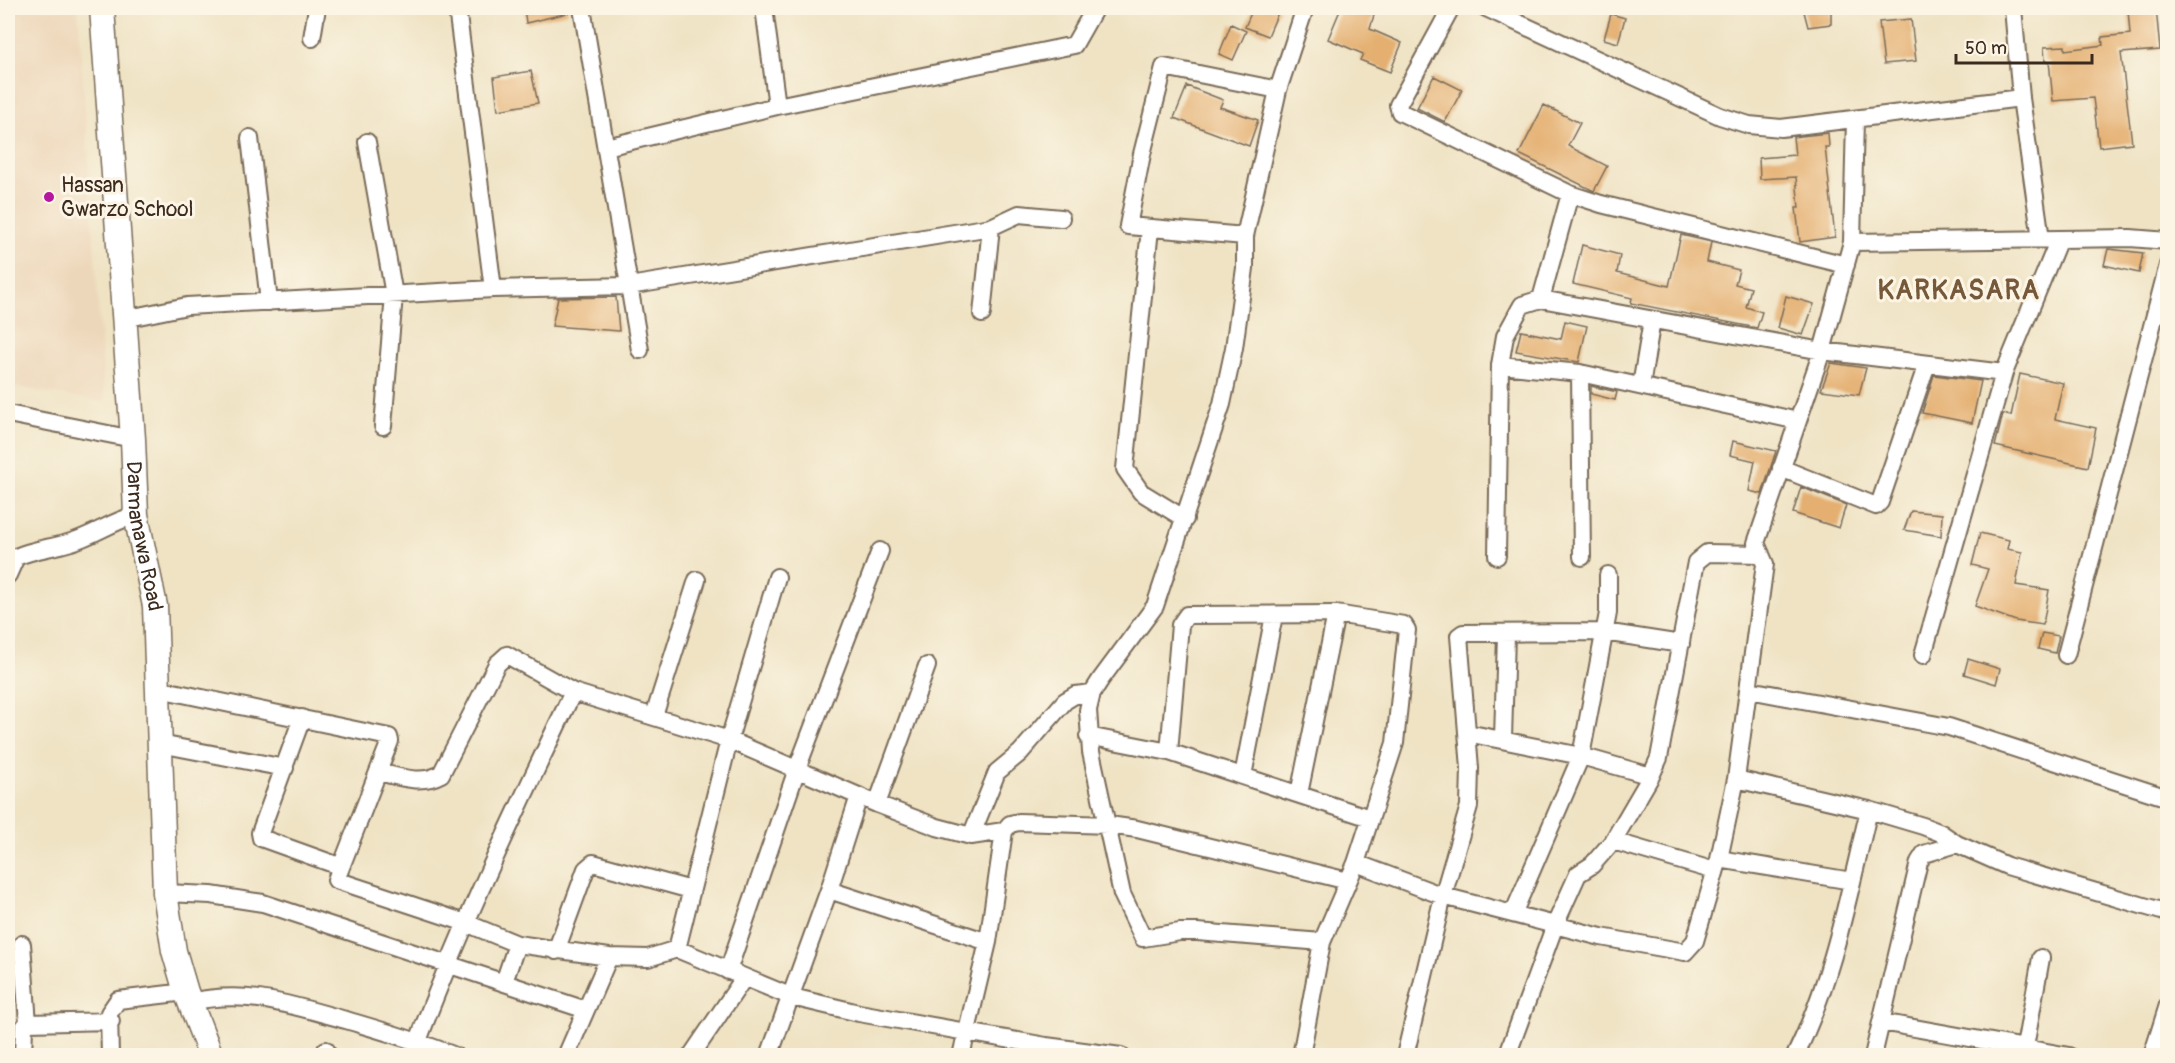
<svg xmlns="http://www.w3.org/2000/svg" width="2175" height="1063" viewBox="0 0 2175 1063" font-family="Pangolin,sans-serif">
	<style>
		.built { fill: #edd7ba }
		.building { fill: #e4af6f }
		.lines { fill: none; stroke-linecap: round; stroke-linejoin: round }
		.street-casing { stroke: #7a6b58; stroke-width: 20 }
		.secondary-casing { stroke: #7a6b58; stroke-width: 27 }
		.street { stroke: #fff; stroke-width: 16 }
		.secondary { stroke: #fff; stroke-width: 24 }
		.poi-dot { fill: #b5179e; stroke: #fcf5e5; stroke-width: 2 }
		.labels { text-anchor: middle; stroke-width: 6; stroke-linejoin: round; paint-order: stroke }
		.poi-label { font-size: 21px; fill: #3b2a1e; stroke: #fcf5e5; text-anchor: start }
		.street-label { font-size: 21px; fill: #3b2a1e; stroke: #fcf5e5 }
		.district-label { font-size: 27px; font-weight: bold; letter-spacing: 1.5px; fill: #76593a; stroke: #fcf5e5 }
	</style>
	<rect width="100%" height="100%" fill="#fcf5e5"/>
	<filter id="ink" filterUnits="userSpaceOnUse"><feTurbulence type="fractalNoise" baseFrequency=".0167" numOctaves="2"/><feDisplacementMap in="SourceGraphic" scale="12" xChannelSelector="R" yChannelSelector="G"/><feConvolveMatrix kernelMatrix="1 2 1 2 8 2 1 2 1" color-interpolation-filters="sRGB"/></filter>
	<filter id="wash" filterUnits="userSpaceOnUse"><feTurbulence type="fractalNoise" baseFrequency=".008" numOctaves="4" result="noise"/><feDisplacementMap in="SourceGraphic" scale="24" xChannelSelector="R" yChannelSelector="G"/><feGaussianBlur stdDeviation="1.35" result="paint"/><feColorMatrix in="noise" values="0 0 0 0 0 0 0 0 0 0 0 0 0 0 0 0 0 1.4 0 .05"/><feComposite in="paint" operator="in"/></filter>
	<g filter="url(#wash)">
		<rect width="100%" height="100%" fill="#efe3c4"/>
		<!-- built -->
		<path class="built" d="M 8,8 L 78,8 L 105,402 L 8,386 Z"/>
		<g id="blocks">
			<!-- building -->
			<path class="building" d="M 524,8 L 567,8 L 568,13 L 526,23 Z
				M 1253,8 L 1280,8 L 1268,36 L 1245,27 Z
				M 1341,8 L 1376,8 L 1370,29 L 1402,43 L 1390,72 L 1360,60 L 1363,54 L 1328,39 Z
				M 1803,8 L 1831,8 L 1831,24 L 1808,27 Z
				M 2156,8 L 2160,50 L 2121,53 L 2132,143 L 2099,147 L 2093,98 L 2053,101 L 2049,61 L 2045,61 L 2044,47 L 2065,46 L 2065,50 L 2103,45 L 2102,37 L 2130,34 L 2128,10 Z
				M 1611,14 L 1625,18 L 1618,43 L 1604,39 Z
				M 1911,19 L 1916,61 L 1884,64 L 1879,22 Z
				M 1231,24 L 1246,31 L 1233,60 L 1219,54 Z
				M 531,71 L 538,103 L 498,110 L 494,77 Z
				M 1434,76 L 1462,90 L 1445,122 L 1417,108 Z
				M 1187,86 L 1223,100 L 1220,107 L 1258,120 L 1249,146 L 1174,118 Z
				M 1544,105 L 1580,123 L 1568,146 L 1607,166 L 1594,191 L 1519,154 Z
				M 1828,133 L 1829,147 L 1825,147 L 1835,237 L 1800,242 L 1796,208 L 1799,208 L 1796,177 L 1760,179 L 1759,158 L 1795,155 L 1793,137 Z
				M 1681,235 L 1711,242 L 1707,262 L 1739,270 L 1735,284 L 1751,288 L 1746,307 L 1762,312 L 1757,328 L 1631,303 L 1632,298 L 1573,284 L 1582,245 L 1620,255 L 1617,273 L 1669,286 Z
				M 2108,249 L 2143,253 L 2139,273 L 2104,265 Z
				M 1786,296 L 1814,304 L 1803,335 L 1778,328 Z
				M 616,297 L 619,331 L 552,326 L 558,298 Z
				M 1565,321 L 1587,326 L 1579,362 L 1516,351 L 1521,331 L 1561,339 Z
				M 1831,363 L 1866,368 L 1859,395 L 1821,390 Z
				M 2020,374 L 2063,383 L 2055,419 L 2096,428 L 2088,467 L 1995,446 L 2003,414 L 2011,416 Z
				M 1934,375 L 1981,381 L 1972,423 L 1922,413 Z
				M 1591,386 L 1617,392 L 1615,400 L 1591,394 Z
				M 1733,441 L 1776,451 L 1762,494 L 1749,491 L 1755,461 L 1730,455 Z
				M 1801,487 L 1846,505 L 1839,528 L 1793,513 Z
				M 1911,511 L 1942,514 L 1941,536 L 1904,530 Z
				M 1980,533 L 2009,540 L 2007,549 L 2022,552 L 2016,585 L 2049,590 L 2043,625 L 2016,621 L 1975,606 L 1988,569 L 1972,565 Z
				M 2042,633 L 2059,636 L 2055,653 L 2038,649 Z
				M 1968,659 L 2000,669 L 1996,684 L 1964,674 Z"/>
		</g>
	</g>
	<g filter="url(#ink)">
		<use href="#blocks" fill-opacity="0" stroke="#7a6b58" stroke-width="1.5"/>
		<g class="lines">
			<defs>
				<path id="street" d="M 457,8 L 493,289
					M 582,8 L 640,350
					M 764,8 L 777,106
					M 1305,8 L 1278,90 L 1245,236 L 1245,268 L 1234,348 L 1222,404 L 1155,606 L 1101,679 L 1092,693 L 1088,710 L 1091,752 L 1122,894 L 1143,938 L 1180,932 L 1197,932 L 1322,942
					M 1451,8 L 1398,105 L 1400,112 L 1570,194 L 1601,204 L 1846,265
					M 1486,8 L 1720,116 L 1749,125 L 1781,128 L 2021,98
					M 2013,8 L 2021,98 L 2041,239
					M 312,38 L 317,8
					M 250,138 L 269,302
					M 367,142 L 394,295 L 383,426
					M 606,147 L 777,106 L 1074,45 L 1095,8
					M 1150,229 L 1125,469 L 1141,492 L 1185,519
					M 1245,236 L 1128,226 L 1142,154 L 1164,67 L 1278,90
					M 1852,242 L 2130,238 L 2168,241
					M 1541,299 L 1570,194
					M 982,314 L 991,227
					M 124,319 L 187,306 L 493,289 L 629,286 L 991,227 L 1019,214 L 1061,218
					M 1500,365 L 1580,373 L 1798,421
					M 1580,373 L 1582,557
					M 1641,386 L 1652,320
					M 8,414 L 133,439
					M 1781,468 L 1876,506 L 1880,502 L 1927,364
					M 1497,556 L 1500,365 L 1505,336 L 1522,305 L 1541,299 L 1822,351 L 2004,373
					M 8,575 L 16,557 C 34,549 52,548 71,542 C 94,535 113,521 136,515
					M 1923,655 L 2004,373 L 2059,239
					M 2066,655 L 2168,265
					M 159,689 L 389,737 L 390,741 L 336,880 L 466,923 L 517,944 L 609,957 L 648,958 L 677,949 L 792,997 L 859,1013 L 1046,1046 L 1121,1056
					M 1749,690 L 1949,727 L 2168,798
					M 654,716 L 697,580
					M 302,718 L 260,833 L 261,838 L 339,866
					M 1467,733 L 1581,756 L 1651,776
					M 1088,736 L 1169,752 L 1370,818
					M 1503,739 L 1506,634
					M 160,744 L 285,768
					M 1169,752 L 1180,625 L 1187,615 L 1336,614 L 1404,625 L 1407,630 L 1395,743 L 1356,863 L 1322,942 L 1301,1056
					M 378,772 C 400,777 421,785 441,774 L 497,664 L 507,655 L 573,692 L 729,740 L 877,804 L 937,827 L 971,836 L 1004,831 L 1010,824 L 1019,822 L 1109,825 L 1137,829 L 1348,881
					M 1243,776 L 1274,615
					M 1736,779 L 1869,810 L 1923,826 L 1941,833 L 1957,844 L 2007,866 L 2168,913
					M 1299,794 L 1336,614
					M 877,804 L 927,666
					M 971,836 L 997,772 L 1020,753 L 1065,701 L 1075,695 L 1092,693
					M 1613,841 L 1715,871
					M 1719,859 L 1852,881
					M 1356,863 L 1443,896 L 1601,937 L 1685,952 L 1695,941 L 1719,859 L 1736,779 L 1765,564 L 1756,543 L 1822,351 L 1852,242 L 1855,119
					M 829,890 L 988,942
					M 165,893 L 211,895 L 263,903 L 586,1010
					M 1513,914 L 1581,756 L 1608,613 L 1608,575
					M 22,944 L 28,1023
					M 677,949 L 729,740 L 777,577
					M 556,951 L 586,869 L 593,863 L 691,890
					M 728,971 L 797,769 L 880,551
					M 504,982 L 517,944
					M 190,1002 C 248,989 290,1005 346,1020 C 383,1031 419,1041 455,1056
					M 1881,1022 L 2069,1056
					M 418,1041 C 463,921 518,807 573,692
					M 2025,1047 L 2041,958
					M 23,1056 L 24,1027 L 28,1023 L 111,1021
					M 110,1056 L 109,1013 L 118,1000 L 186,992
					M 325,1056 L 326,1050
					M 566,1056 L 609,957
					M 691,1056 L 744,978
					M 769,1056 L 829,890 L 859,796
					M 961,1056 L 988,942 L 1004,831
					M 1405,1056 L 1443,896 L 1469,806 L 1470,768 L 1459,636 L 1463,633 L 1604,632 L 1681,644
					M 1507,1056 L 1555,925 L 1578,874 L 1592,865 L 1613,841 L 1651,776 L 1659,758 L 1696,562 L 1707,553 L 1761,554
					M 1795,1056 C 1833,979 1849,892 1869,810
					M 1873,1056 L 1919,862 L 1924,854 L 1957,844
					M 2152,1056 L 2168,1005"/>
				<g id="secondary">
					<path id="s1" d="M 102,8 L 133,439 L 136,515 L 155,606 L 165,893 L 174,951 L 186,992 L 211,1056"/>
				</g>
			</defs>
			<!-- street casing -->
			<use href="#street" class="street-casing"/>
			<!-- secondary casing -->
			<use href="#secondary" class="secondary-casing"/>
			<!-- street -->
			<use href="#street" class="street"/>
			<!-- secondary -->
			<use href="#secondary" class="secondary"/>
		</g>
	</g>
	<!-- markers -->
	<circle class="poi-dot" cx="49" cy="197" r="6"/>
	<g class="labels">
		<!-- poi labels -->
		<g class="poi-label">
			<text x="61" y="192">Hassan<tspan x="61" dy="24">Gwarzo School</tspan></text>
		</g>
		<!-- street labels -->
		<g class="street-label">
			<text dy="7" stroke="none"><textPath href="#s1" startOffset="530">Darmanawa Road</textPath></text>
		</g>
		<!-- district labels -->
		<g class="district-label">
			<text x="1959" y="299">KARKASARA</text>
		</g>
	</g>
	<!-- margin -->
	<rect width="2175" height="1063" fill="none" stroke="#fcf5e5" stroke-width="30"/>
	<!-- scale -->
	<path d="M1956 54v9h136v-9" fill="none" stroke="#3b2a1e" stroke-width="3"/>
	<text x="1965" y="54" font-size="18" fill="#3b2a1e" stroke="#fcf5e5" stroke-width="4.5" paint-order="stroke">50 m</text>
</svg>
